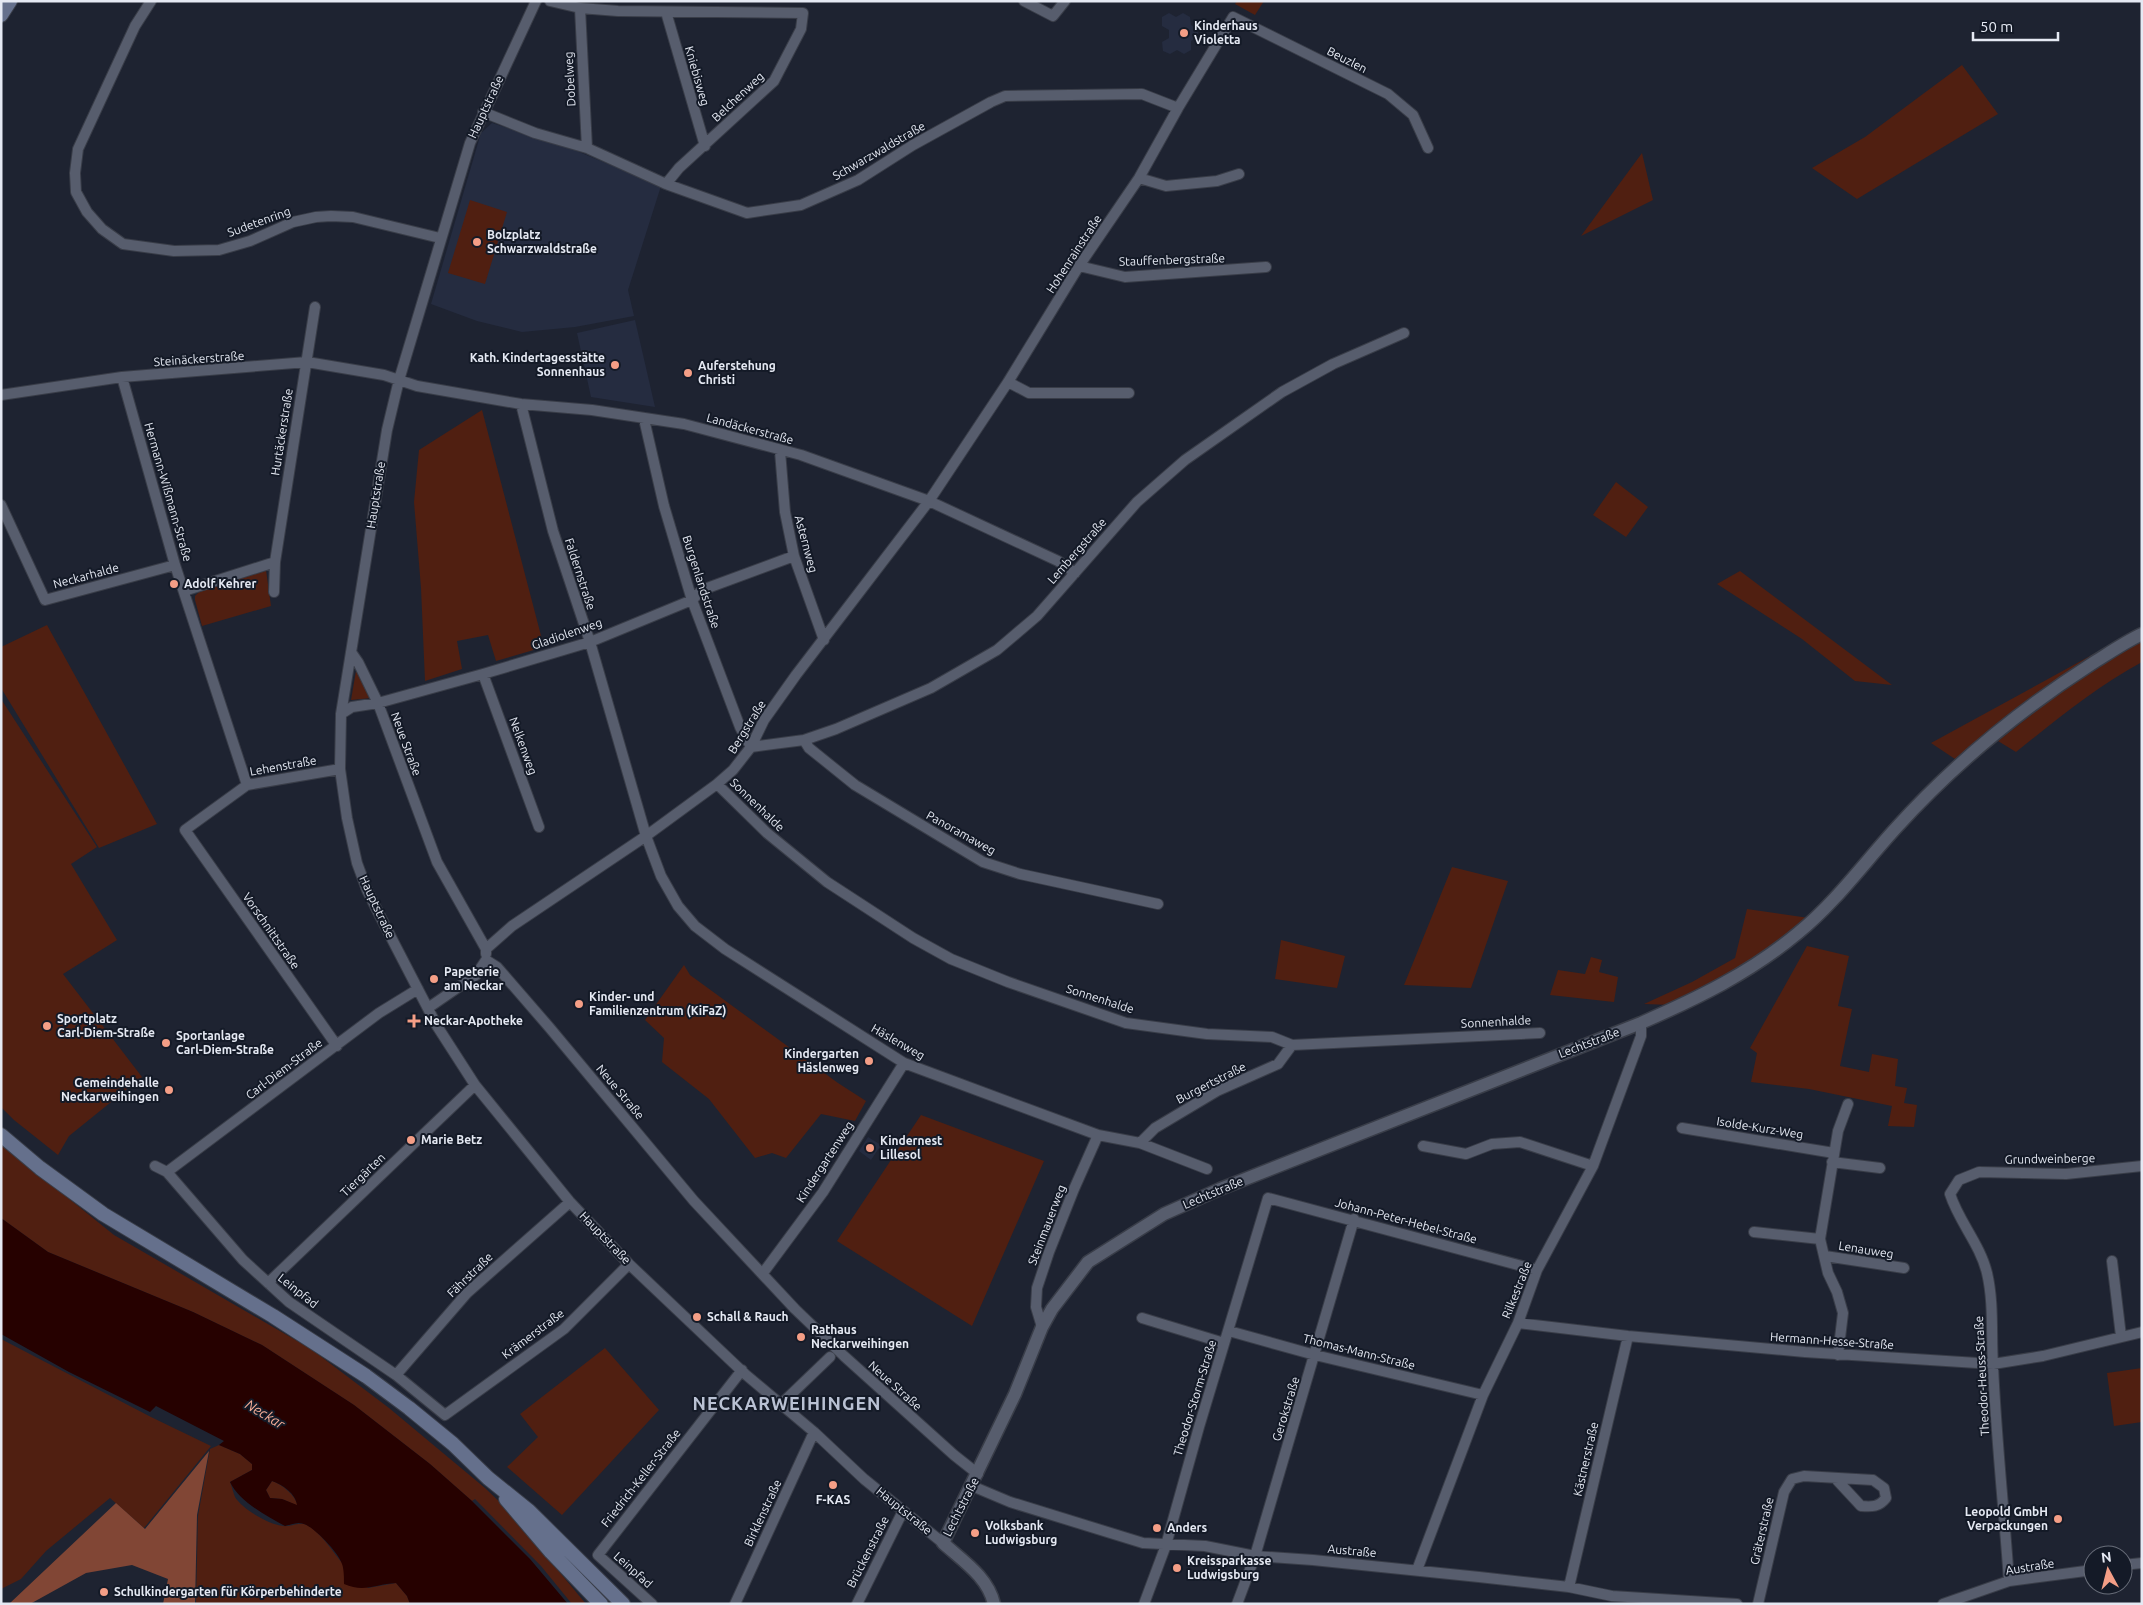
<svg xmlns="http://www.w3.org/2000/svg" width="2143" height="1605" viewBox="0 0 2143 1605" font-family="Ubuntu,sans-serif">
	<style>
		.built { fill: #252c40 }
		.green { fill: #501f11 }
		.forest { fill: #814635 }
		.water { fill: #260100; fill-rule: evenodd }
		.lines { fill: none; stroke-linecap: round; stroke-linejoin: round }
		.minor-casing { stroke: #393d48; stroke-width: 12 }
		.tertiary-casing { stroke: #393d48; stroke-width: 15 }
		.secondary-casing { stroke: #393d48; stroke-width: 16 }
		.minor { stroke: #575d6d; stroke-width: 10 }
		.tertiary { stroke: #575d6d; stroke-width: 12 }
		.secondary { stroke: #65708c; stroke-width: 14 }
		.poi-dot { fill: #f49e86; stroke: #141a27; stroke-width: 2 }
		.labels { text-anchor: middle; stroke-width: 4; stroke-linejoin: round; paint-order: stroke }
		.poi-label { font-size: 12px; font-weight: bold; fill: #e5e9f3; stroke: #141a27; text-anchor: start }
		.street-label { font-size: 12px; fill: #e5e9f3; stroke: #141a27 }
		.water-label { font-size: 14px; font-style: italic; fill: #f6ad97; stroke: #141a27 }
		.district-label { font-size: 18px; font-weight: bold; letter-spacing: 1px; fill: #b9c1d3; stroke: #141a27 }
	</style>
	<rect width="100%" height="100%" fill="#1e2331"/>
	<!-- built -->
	<path class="built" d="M 1169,13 L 1176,17 L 1183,13 L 1190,17 L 1191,25 L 1198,29 L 1198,37 L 1191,41 L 1191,50 L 1184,54 L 1177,50 L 1170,54 L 1163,51 L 1162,42 L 1169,38 L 1169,30 L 1162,26 L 1162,17 Z
		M 492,123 L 572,149 L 661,186 L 628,290 L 634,316 L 575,327 L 522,332 L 477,321 L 431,304 L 481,133 Z
		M 635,320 L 655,407 L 591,397 L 577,333 Z
		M 868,1137 L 881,1145 L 871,1160 L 859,1151 Z"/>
	<!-- green -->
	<path class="green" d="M 1237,1 L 1264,1 L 1255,15 L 1235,4 Z
		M 1962,65 L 1998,114 L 1857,199 L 1812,168 L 1865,137 Z
		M 1642,153 L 1653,200 L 1581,236 Z
		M 470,200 L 507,212 L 485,284 L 448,273 Z
		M 482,410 L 544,647 L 496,661 L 488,635 L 457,641 L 462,669 L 425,681 L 421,588 L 414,502 L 419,450 Z
		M 1616,482 L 1648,507 L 1626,537 L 1593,515 Z
		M 266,570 L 271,606 L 202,626 L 195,600 L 195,596 L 199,592 Z
		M 1740,571 L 1892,685 L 1855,681 L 1802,639 L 1717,584 Z
		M 47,625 L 157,824 L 99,848 L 1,688 L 1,647 Z
		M 2132,633 L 1958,761 L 1931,743 Z
		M 2142,639 L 2142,662 C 2097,686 2056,720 2016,752 L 1998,741 L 2054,697 Z
		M 356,671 L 358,672 L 371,698 L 351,700 Z
		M 1,699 L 97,847 L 71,864 L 117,940 L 63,974 L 142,1077 L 69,1136 L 58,1155 L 14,1120 L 1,1107 Z
		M 1452,867 L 1508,881 L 1471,988 L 1404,985 Z
		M 1747,909 L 1809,918 L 1750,963 L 1673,1005 L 1644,1004 L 1692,982 L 1735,958 Z
		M 1281,940 L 1345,956 L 1337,988 L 1275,979 Z
		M 1807,946 L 1849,956 L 1838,1006 L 1852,1009 L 1840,1066 L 1869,1072 L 1872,1054 L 1898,1059 L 1895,1086 L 1907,1088 L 1904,1103 L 1917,1105 L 1914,1127 L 1888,1126 L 1892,1106 L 1809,1089 L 1751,1082 L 1757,1053 L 1750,1048 Z
		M 1591,957 L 1602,960 L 1599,972 L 1618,977 L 1614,1002 L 1550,995 L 1558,970 L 1585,974 Z
		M 684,965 L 690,975 L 838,1083 L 866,1101 L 855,1121 L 821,1114 L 786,1158 L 772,1153 L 755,1158 L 709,1099 L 662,1062 L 664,1038 L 645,1020 Z
		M 921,1115 L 1044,1161 L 972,1326 L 837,1241 Z
		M 1,1144 L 114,1235 L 311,1349 L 389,1408 L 485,1488 L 508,1510 L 586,1604 L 572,1604 L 541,1566 L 475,1499 L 472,1501 L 430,1464 L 354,1405 L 262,1345 L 193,1312 L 48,1252 L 1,1218 Z
		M 1,1339 L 151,1417 L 211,1446 L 144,1528 L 110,1498 L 46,1551 L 21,1579 L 1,1589 Z
		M 605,1348 L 659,1410 L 562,1515 L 507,1467 L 538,1437 L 520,1414 Z
		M 2142,1368 L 2142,1422 L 2114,1426 L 2107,1373 Z
		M 219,1445 L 240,1454 L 252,1464 L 252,1470 L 230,1482 C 232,1487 233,1492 235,1497 C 242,1509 273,1528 288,1526 C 299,1524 303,1521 313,1529 C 325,1539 333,1552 343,1564 C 350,1573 360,1580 368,1588 L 396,1583 L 407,1596 L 410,1604 L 196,1604 L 198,1516 L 210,1449 Z
		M 272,1481 C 283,1485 295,1495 298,1506 L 282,1499 L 270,1498 L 266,1490 Z"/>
	<!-- forest -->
	<path class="forest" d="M 209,1451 L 197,1515 L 195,1604 L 163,1604 L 168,1579 L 132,1565 L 86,1573 L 30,1604 L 9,1604 L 116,1503 L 145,1529 Z"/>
	<!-- water -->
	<path class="water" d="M 1,1218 L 48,1252 L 193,1312 L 262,1345 L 354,1405 L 430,1464 L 472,1501 L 530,1559 L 568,1604 L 410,1604 L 407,1596 L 396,1583 C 376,1584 364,1593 344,1584 C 344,1578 344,1569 342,1564 C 339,1553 314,1527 304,1524 C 297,1521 291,1525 285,1526 C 266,1516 239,1501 230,1482 L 252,1470 L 252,1464 L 240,1454 L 219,1445 L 224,1441 L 156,1406 L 150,1412 L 69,1372 L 1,1334 ZM 272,1481 C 282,1484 296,1494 297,1505 L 282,1499 L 270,1498 L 266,1490 Z"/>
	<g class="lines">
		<defs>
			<path id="minor" d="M 151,1 L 135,26 L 78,149 L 75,173 L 76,192 L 87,212 L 102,229 L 123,244 L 174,251 L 219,250 L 250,241 L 293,222 L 316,217 L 331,216 L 353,217 L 440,238
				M 536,1 L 470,143 L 399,380 L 387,430 L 341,714 L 340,769 L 347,818 L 357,863 L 367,890 L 380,916 L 437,1026 L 475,1085 L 570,1202 L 629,1264 L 745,1374 L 814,1432 L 864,1479 L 943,1543
				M 550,1 L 580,8 L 618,11 L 803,13 L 801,29 L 774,81 L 679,168 L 666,184
				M 1024,1 L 1053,16 L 1065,1
				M 580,8 L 587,148
				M 666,12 L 705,146
				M 483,112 L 535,133 L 587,148 L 666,184 L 747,213 L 801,205 L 858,180 L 913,145 L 991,102 L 1005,96 L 1142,94 L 1178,108
				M 1139,178 L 1166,186 L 1217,181 L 1239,174
				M 1079,266 L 1125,277 L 1266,267
				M 122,377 L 175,565 L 247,785
				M 1008,382 L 1029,393 L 1129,393
				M 1,395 L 122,377 L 307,362 L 384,375 L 417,386 L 521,404 L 592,410 L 684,424 L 801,455 L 929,501 L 1058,561 L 1075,573
				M 521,404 L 553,531 L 590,642 L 646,836 L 661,876 L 678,906 L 695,926 L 725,949 L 904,1063 L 1098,1135 L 1140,1143 L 1207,1169
				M 644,419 L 664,506 L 692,600 L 740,727 L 751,747
				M 780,451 L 785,512 L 794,556 L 824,640
				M 1,505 L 45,600 L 175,565
				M 184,591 L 275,562
				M 274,592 L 275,562 L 315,307
				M 351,652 L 358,662 L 378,703 L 437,862 L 486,949 L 486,954
				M 483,674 L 539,827
				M 341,714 L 352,707 L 378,703 L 483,674 L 590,642 L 692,600 L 702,590 L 794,556
				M 804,740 L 809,748 L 855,785 L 983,862 L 1020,874 L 1158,904
				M 751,747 L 804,740 L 836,729 L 931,688 L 997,650 L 1037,616 L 1137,502 L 1185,460 L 1282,392 L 1333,364 L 1404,333
				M 717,784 L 767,833 L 827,882 L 913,938 L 951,959 L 1008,982 L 1126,1023 L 1207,1034 L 1272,1037 L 1292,1045 L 1540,1033
				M 486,949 L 512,926 L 646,836 L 717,784 L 733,770 L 751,747 L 764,720 L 796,675 L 929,501 L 1008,382 L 1079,266 L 1139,178 L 1178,108 L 1233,17 L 1388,94 L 1413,115 L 1428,148
				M 486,960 L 497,967 L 549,1027 L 694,1201 L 795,1309 L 844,1356 L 954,1455 L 978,1474
				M 428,1008 L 476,975 L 486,960
				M 337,1046 L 185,830 L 247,785 L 340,769
				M 1682,1128 L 1834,1153
				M 1140,1143 L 1155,1128 L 1217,1091 L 1278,1064 L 1292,1045
				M 1423,1146 L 1466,1154 L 1492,1144 L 1520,1142 L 1593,1166
				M 1832,1162 L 1880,1168
				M 155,1166 L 167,1172 L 243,1260 L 289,1302 L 396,1375 L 445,1415 L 564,1329 L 629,1264
				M 167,1172 L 379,1013 L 418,989
				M 1754,1232 L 1820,1239
				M 1825,1256 L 1904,1268
				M 2112,1261 L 2121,1336
				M 763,1273 L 823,1192 L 904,1063
				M 268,1283 L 475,1085
				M 1142,1318 L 1224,1343
				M 1518,1323 L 1628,1336 L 1805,1352 L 1993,1364 L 2043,1356 L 2142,1332
				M 1042,1327 L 1036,1307 L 1037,1288 L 1049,1252 L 1074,1189 L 1098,1135
				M 1229,1331 L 1315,1355 L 1483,1395
				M 1838,1355 L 1843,1313 L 1837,1292 L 1828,1273 L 1820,1239 L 1838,1131 L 1848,1104
				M 396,1375 L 467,1293 L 570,1202
				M 780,1405 L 830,1357
				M 972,1486 L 1010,1502 L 1143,1543 L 1205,1546 L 1255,1556 L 1313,1560 L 1479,1577 L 1569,1587 L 1612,1596 L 1737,1604
				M 2123,1565 L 2142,1563
				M 1417,1570 L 1483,1395 L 1518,1323 L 1537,1270 L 1593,1166 L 1641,1036 L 1641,1023
				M 2009,1581 C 2004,1509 1996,1437 1993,1365 C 1991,1334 1994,1303 1987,1273 C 1980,1244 1959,1222 1950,1194 L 1959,1180 L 1979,1172 L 2066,1174 L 2142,1166
				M 1569,1587 L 1628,1336
				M 652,1604 L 598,1555 L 742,1370
				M 735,1604 L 814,1432
				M 857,1604 L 903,1511
				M 1144,1604 L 1166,1545 L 1199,1427 L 1268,1198 L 1537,1270
				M 1237,1604 L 1255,1556 L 1354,1219
				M 1758,1604 L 1784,1492 L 1792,1479 L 1804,1476 L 1873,1480 L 1884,1488 L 1886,1498 C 1879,1507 1872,1507 1861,1506 L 1835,1478
				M 1943,1604 L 2009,1581 L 2093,1570"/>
			<path id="tertiary" d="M 994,1604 C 988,1577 963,1561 943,1543 L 1015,1394 L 1042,1327 L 1052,1309 L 1088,1262 L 1164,1214 L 1220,1189 L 1641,1023 C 1698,998 1750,973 1798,933 C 1835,903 1864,863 1896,828 C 1954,764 2021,709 2093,663 C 2109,653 2125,642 2142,634"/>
			<path id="secondary" d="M 1,15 L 10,1
				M 1,1135 L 40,1168 L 103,1214 L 273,1316 L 366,1376 L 409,1408 L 453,1444 L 488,1478 L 529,1511 L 623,1604
				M 506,1499 L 551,1552 L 601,1604"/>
		</defs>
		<!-- minor casing -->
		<use href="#minor" class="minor-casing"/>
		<!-- tertiary casing -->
		<use href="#tertiary" class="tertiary-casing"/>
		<!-- secondary casing -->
		<use href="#secondary" class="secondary-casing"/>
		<!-- minor -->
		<use href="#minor" class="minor"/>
		<!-- tertiary -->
		<use href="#tertiary" class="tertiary"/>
		<!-- secondary -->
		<use href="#secondary" class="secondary"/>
	</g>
	<!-- markers -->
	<g class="poi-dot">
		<circle cx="1184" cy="33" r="5"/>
		<circle cx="477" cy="242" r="5"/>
		<circle cx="615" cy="365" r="5"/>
		<circle cx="688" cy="373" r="5"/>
		<circle cx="174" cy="584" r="5"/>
		<circle cx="434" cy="979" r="5"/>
		<circle cx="579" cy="1004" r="5"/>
		<path d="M411.5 1013.5h5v5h5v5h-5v5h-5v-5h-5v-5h5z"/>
		<circle cx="47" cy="1026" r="5"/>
		<circle cx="166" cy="1043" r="5"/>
		<circle cx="869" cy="1061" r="5"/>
		<circle cx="169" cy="1090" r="5"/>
		<circle cx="411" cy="1140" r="5"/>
		<circle cx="870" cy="1148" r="5"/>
		<circle cx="697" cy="1317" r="5"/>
		<circle cx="801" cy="1337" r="5"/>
		<circle cx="833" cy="1485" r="5"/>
		<circle cx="2058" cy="1519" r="5"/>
		<circle cx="1157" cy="1528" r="5"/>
		<circle cx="975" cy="1533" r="5"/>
		<circle cx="1177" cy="1568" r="5"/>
		<circle cx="104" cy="1592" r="5"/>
	</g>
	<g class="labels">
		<!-- poi labels -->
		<g class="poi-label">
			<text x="1194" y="30">Kinderhaus<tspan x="1194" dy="14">Violetta</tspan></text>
			<text x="487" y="239">Bolzplatz<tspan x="487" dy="14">Schwarzwaldstraße</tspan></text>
			<text x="605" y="362" text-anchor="end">Kath. Kindertagesstätte<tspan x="605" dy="14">Sonnenhaus</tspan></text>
			<text x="698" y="370">Auferstehung<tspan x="698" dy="14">Christi</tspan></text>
			<text x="184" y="588">Adolf Kehrer</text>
			<text x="444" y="976">Papeterie<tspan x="444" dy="14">am Neckar</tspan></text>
			<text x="589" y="1001">Kinder- und<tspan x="589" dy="14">Familienzentrum (KiFaZ)</tspan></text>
			<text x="57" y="1023">Sportplatz<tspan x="57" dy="14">Carl-Diem-Straße</tspan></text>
			<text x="424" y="1025">Neckar-Apotheke</text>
			<text x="176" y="1040">Sportanlage<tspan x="176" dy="14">Carl-Diem-Straße</tspan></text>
			<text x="859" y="1058" text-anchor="end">Kindergarten<tspan x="859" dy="14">Häslenweg</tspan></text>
			<text x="159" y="1087" text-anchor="end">Gemeindehalle<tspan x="159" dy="14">Neckarweihingen</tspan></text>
			<text x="421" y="1144">Marie Betz</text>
			<text x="880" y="1145">Kindernest<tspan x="880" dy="14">Lillesol</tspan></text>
			<text x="707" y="1321">Schall &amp; Rauch</text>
			<text x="811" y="1334">Rathaus<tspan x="811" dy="14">Neckarweihingen</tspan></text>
			<text x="833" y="1504" text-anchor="middle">F-KAS</text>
			<text x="2048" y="1516" text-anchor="end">Leopold GmbH<tspan x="2048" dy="14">Verpackungen</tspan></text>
			<text x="985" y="1530">Volksbank<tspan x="985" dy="14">Ludwigsburg</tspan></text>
			<text x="1167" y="1532">Anders</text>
			<text x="1187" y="1565">Kreissparkasse<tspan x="1187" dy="14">Ludwigsburg</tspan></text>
			<text x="114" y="1596">Schulkindergarten für Körperbehinderte</text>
		</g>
		<!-- street labels -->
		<g class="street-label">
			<text transform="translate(1347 60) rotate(27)" y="4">Beuzlen</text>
			<text transform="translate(697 76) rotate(74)" y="4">Kniebisweg</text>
			<text transform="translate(570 79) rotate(-93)" y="4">Dobelweg</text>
			<text transform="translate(738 97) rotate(-43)" y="4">Belchenweg</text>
			<text transform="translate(486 107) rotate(-65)" y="4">Hauptstraße</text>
			<text transform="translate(879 151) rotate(-30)" y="4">Schwarzwaldstraße</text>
			<text transform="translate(259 222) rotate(-20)" y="4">Sudetenring</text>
			<text transform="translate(1074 254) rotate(-57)" y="4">Hohenrainstraße</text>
			<text transform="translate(1172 260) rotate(-2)" y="4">Stauffenbergstraße</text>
			<text transform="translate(199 359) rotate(-4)" y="4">Steinäckerstraße</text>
			<text transform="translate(750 429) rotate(15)" y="4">Landäckerstraße</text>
			<text transform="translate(282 432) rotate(-81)" y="4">Hurtäckerstraße</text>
			<text transform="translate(168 492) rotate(74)" y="4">Hermann-Wißmann-Straße</text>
			<text transform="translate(376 495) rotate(-81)" y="4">Hauptstraße</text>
			<text transform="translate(806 544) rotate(75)" y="4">Asternweg</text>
			<text transform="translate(1077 551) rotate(-49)" y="4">Lembergstraße</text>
			<text transform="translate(580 574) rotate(72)" y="4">Faldernstraße</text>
			<text transform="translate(86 576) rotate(-15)" y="4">Neckarhalde</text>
			<text transform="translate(701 582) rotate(72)" y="4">Burgenlandstraße</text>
			<text transform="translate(567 634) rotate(-19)" y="4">Gladiolenweg</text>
			<text transform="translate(747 727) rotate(-58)" y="4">Bergstraße</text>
			<text transform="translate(406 744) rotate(70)" y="4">Neue Straße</text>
			<text transform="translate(523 746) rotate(70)" y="4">Nelkenweg</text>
			<text transform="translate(283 766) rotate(-10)" y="4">Lehenstraße</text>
			<text transform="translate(757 805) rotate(44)" y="4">Sonnenhalde</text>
			<text transform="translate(961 833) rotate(29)" y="4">Panoramaweg</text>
			<text transform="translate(377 907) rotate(65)" y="4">Hauptstraße</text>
			<text transform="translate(271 931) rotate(55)" y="4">Vorschnittstraße</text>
			<text transform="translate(1100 999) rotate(18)" y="4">Sonnenhalde</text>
			<text transform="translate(1496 1022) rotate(-3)" y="4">Sonnenhalde</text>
			<text transform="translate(898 1042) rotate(30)" y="4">Häslenweg</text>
			<text transform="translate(1589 1043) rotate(-21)" y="4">Lechtstraße</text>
			<text transform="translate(284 1069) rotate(-37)" y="4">Carl-Diem-Straße</text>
			<text transform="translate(1211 1083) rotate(-27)" y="4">Burgertstraße</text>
			<text transform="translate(620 1092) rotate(50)" y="4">Neue Straße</text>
			<text transform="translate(1760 1128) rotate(9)" y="4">Isolde-Kurz-Weg</text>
			<text transform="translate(2050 1159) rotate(-1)" y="4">Grundweinberge</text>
			<text transform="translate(825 1162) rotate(-57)" y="4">Kindergartenweg</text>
			<text transform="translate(363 1175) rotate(-44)" y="4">Tiergärten</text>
			<text transform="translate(1213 1193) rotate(-23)" y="4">Lechtstraße</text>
			<text transform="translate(1406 1221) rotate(15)" y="4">Johann-Peter-Hebel-Straße</text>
			<text transform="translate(1047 1225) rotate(-69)" y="4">Steinmauerweg</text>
			<text transform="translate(605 1238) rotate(46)" y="4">Hauptstraße</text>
			<text transform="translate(1866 1250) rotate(9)" y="4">Lenauweg</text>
			<text transform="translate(470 1275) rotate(-44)" y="4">Fährstraße</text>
			<text transform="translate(1517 1290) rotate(-68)" y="4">Rilkestraße</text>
			<text transform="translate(298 1291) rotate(38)" y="4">Leinpfad</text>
			<text transform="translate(533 1334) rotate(-37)" y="4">Krämerstraße</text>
			<text transform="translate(1832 1341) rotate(4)" y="4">Hermann-Hesse-Straße</text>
			<text transform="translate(1359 1352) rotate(14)" y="4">Thomas-Mann-Straße</text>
			<text transform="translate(1982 1376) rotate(-93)" y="4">Theodor-Heuss-Straße</text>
			<text transform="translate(895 1386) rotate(42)" y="4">Neue Straße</text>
			<text transform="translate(1195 1398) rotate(-73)" y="4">Theodor-Storm-Straße</text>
			<text transform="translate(1286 1409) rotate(-73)" y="4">Gerokstraße</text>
			<text transform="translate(1586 1459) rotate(-77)" y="4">Kästnerstraße</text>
			<text transform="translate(641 1478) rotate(-52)" y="4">Friedrich-Keller-Straße</text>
			<text transform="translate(961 1507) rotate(-63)" y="4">Lechtstraße</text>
			<text transform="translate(904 1511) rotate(39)" y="4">Hauptstraße</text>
			<text transform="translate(763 1513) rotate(-65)" y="4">Birklenstraße</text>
			<text transform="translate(1762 1531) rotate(-77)" y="4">Gräterstraße</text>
			<text transform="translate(1352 1551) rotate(5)" y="4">Austraße</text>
			<text transform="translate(868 1552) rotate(-63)" y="4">Brückenstraße</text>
			<text transform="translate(2030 1567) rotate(-9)" y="4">Austraße</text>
			<text transform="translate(633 1570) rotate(42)" y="4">Leinpfad</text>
		</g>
		<!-- water labels -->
		<g class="water-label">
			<text transform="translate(265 1414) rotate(31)" y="5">Neckar</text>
		</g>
		<!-- district labels -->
		<g class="district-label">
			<text x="787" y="1410">NECKARWEIHINGEN</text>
		</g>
	</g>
	<!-- border -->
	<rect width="2143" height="1605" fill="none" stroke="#e5e9f3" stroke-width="5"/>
	<!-- north arrow -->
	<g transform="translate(2108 1570) rotate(353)"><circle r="24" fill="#141a27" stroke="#686d79"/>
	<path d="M0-4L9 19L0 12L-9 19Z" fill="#f49e86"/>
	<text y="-8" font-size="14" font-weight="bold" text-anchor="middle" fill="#e5e9f3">N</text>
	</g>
	<!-- scale -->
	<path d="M1973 32v8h85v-8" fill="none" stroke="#e5e9f3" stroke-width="2.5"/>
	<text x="1980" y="32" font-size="15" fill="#e5e9f3" stroke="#141a27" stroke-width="4" paint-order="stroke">50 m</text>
</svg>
